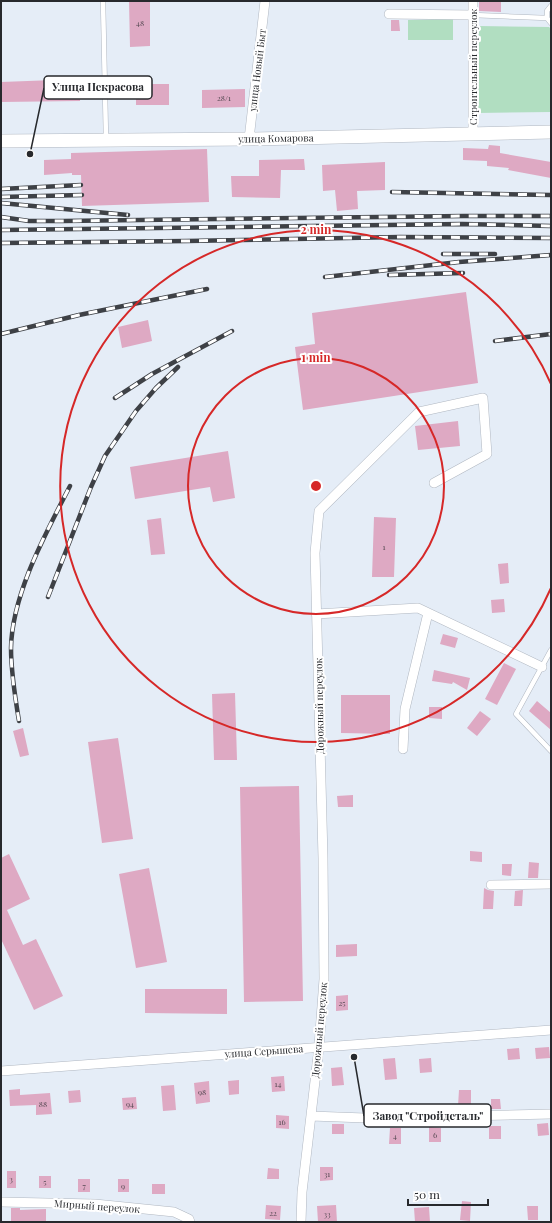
<svg xmlns="http://www.w3.org/2000/svg" width="552" height="1223" viewBox="0 0 552 1223" font-family="'Playfair Display',serif">
	<style>
		.green { fill: #b1dec1 }
		.building { fill: #dea9c3 }
		.lines { fill: none; stroke-linecap: round; stroke-linejoin: round }
		.service-casing { stroke: #b0b7c1; stroke-width: 5.5 }
		.minor-casing { stroke: #b0b7c1; stroke-width: 10 }
		.secondary-casing { stroke: #b0b7c1; stroke-width: 14 }
		.service { stroke: #fff; stroke-width: 4.5 }
		.minor { stroke: #fff; stroke-width: 9 }
		.secondary { stroke: #fff; stroke-width: 13 }
		.rail-casing { stroke: #3e4146; stroke-width: 4.5 }
		.rail { stroke: #fff; stroke-width: 3; stroke-dasharray: 9; stroke-linecap: butt }
		.ring { fill: none; stroke: #d62828; stroke-width: 2 }
		.labels { text-anchor: middle; stroke-width: 4; stroke-linejoin: round; paint-order: stroke }
		.number-label { font-size: 8px; fill: #554952 }
		.street-label { font-size: 10px; fill: #27292d; stroke: #fff }
		.centre { fill: #d62828; stroke: #fff; stroke-width: 2 }
		.ring-label { font-size: 12px; text-anchor: middle; font-weight: bold; fill: #d62828; stroke: #fff; stroke-width: 4; stroke-linejoin: round; paint-order: stroke }
		.leader { fill: none; stroke: #27292d; stroke-width: 1.5 }
		.callout-dot { fill: #27292d; stroke: #fff; stroke-width: 1.5 }
		.callout { fill: #fff; stroke: #27292d; stroke-width: 1.5 }
		.callout-label { font-size: 11px; text-anchor: middle; font-weight: bold; fill: #27292d }
	</style>
	<rect width="100%" height="100%" fill="#e5edf7"/>
	<!-- green -->
	<path class="green" d="M 453,19 L 453,40 L 408,40 L 408,20 Z
		M 479,26 L 549,27 L 551,29 L 551,112 L 477,113 Z"/>
	<!-- building -->
	<path class="building" d="M 129,1 L 150,1 L 150,46 L 130,47 Z
		M 479,1 L 501,1 L 501,12 L 479,11 Z
		M 391,20 L 399,20 L 400,31 L 391,31 Z
		M 81,79 L 80,101 L 1,102 L 1,82 Z
		M 136,84 L 169,84 L 169,105 L 136,105 Z
		M 245,89 L 245,107 L 202,108 L 202,90 Z
		M 489,145 L 500,146 L 500,153 L 551,162 L 551,178 L 508,170 L 509,168 L 487,166 L 487,161 L 463,160 L 463,148 L 488,149 Z
		M 207,149 L 209,202 L 82,206 L 81,175 L 72,175 L 72,173 L 44,175 L 44,160 L 71,159 L 71,153 Z
		M 304,159 L 305,170 L 281,170 L 280,198 L 232,197 L 231,176 L 259,176 L 259,160 Z
		M 385,162 L 385,190 L 357,191 L 358,209 L 337,211 L 335,190 L 323,191 L 322,165 Z
		M 466,292 L 478,383 L 303,410 L 295,347 L 315,344 L 312,313 Z
		M 148,320 L 152,341 L 122,348 L 118,327 Z
		M 458,421 L 460,446 L 418,450 L 415,426 Z
		M 228,451 L 235,498 L 213,502 L 210,487 L 135,499 L 130,467 Z
		M 374,517 L 396,518 L 394,577 L 372,577 Z
		M 161,518 L 165,554 L 151,555 L 147,520 Z
		M 508,563 L 509,583 L 500,584 L 498,564 Z
		M 504,599 L 505,612 L 492,613 L 491,600 Z
		M 443,634 L 458,638 L 455,648 L 440,644 Z
		M 504,663 L 516,669 L 497,705 L 485,699 Z
		M 434,670 L 470,678 L 467,690 L 453,682 L 452,684 L 432,681 Z
		M 235,693 L 237,760 L 214,760 L 212,694 Z
		M 341,695 L 390,695 L 390,734 L 341,733 Z
		M 537,701 L 551,713 L 551,730 L 529,711 Z
		M 429,707 L 442,707 L 442,719 L 429,718 Z
		M 480,711 L 491,719 L 477,736 L 467,728 Z
		M 23,728 L 29,755 L 20,757 L 13,731 Z
		M 118,738 L 133,839 L 102,843 L 88,742 Z
		M 299,786 L 303,1001 L 244,1002 L 240,787 Z
		M 353,795 L 353,807 L 338,807 L 337,796 Z
		M 470,851 L 482,852 L 482,862 L 470,861 Z
		M 9,854 L 30,899 L 7,910 L 23,945 L 36,939 L 63,996 L 34,1010 L 1,939 L 1,858 Z
		M 529,862 L 539,863 L 538,878 L 528,878 Z
		M 502,864 L 512,864 L 511,876 L 502,875 Z
		M 149,868 L 167,962 L 136,968 L 119,874 Z
		M 484,888 L 488,890 L 494,891 L 493,909 L 483,909 Z
		M 523,890 L 522,906 L 514,906 L 515,891 Z
		M 357,944 L 357,956 L 336,957 L 336,945 Z
		M 145,989 L 227,989 L 227,1014 L 145,1013 Z
		M 348,995 L 348,1010 L 336,1011 L 336,996 Z
		M 549,1047 L 550,1058 L 536,1059 L 535,1048 Z
		M 519,1048 L 520,1059 L 508,1060 L 507,1049 Z
		M 395,1058 L 397,1079 L 385,1080 L 383,1059 Z
		M 431,1058 L 432,1072 L 420,1073 L 419,1059 Z
		M 342,1067 L 344,1085 L 332,1086 L 331,1068 Z
		M 284,1076 L 285,1091 L 272,1092 L 271,1077 Z
		M 239,1080 L 239,1094 L 229,1095 L 228,1081 Z
		M 209,1081 L 210,1102 L 196,1104 L 194,1083 Z
		M 174,1085 L 176,1110 L 163,1111 L 161,1086 Z
		M 20,1089 L 20,1095 L 50,1093 L 52,1114 L 36,1115 L 36,1105 L 10,1106 L 9,1090 Z
		M 80,1090 L 81,1102 L 69,1103 L 68,1091 Z
		M 459,1090 L 471,1090 L 471,1106 L 458,1106 Z
		M 136,1097 L 137,1109 L 123,1110 L 122,1098 Z
		M 491,1099 L 500,1099 L 501,1109 L 491,1109 Z
		M 276,1115 L 289,1116 L 289,1129 L 276,1128 Z
		M 548,1123 L 549,1135 L 538,1136 L 537,1124 Z
		M 332,1124 L 344,1124 L 344,1134 L 332,1134 Z
		M 489,1126 L 501,1126 L 501,1139 L 489,1139 Z
		M 429,1127 L 441,1128 L 441,1142 L 429,1142 Z
		M 390,1128 L 401,1128 L 401,1144 L 389,1144 Z
		M 320,1167 L 333,1167 L 333,1180 L 320,1181 Z
		M 268,1168 L 279,1169 L 279,1179 L 267,1179 Z
		M 7,1171 L 16,1171 L 16,1188 L 7,1188 Z
		M 39,1176 L 51,1176 L 51,1188 L 39,1188 Z
		M 78,1179 L 90,1179 L 90,1192 L 78,1192 Z
		M 118,1179 L 129,1179 L 129,1192 L 118,1192 Z
		M 152,1184 L 165,1184 L 165,1194 L 152,1194 Z
		M 462,1201 L 471,1202 L 470,1221 L 460,1220 Z
		M 266,1205 L 281,1206 L 280,1220 L 265,1219 Z
		M 336,1205 L 337,1222 L 318,1222 L 317,1206 Z
		M 527,1206 L 538,1206 L 538,1220 L 528,1220 Z
		M 429,1207 L 430,1222 L 415,1222 L 414,1208 Z
		M 11,1208 L 20,1208 L 20,1210 L 46,1209 L 46,1222 L 11,1222 Z"/>
	<g class="lines">
		<defs>
			<path id="service" d="M 103,1 L 106,138
				M 551,6 L 547,11 L 547,18 L 551,23
				M 473,15 L 547,18
				M 551,650 L 516,714 L 551,751"/>
			<path id="minor" d="M 389,14 L 473,15
				M 473,134 L 473,1
				M 249,139 L 265,1
				M 316,614 L 418,608 L 542,667
				M 403,749 L 405,709 L 428,613
				M 491,885 L 551,884
				M 1,1071 L 551,1030
				M 311,1116 L 365,1118 L 551,1114
				M 1,1202 L 95,1204 L 174,1212 L 189,1219 L 190,1222
				M 301,1222 L 302,1192 L 319,1047 L 324,979 L 323,858 L 315,553 L 319,511 L 419,412 L 483,398 L 487,454 L 434,483"/>
			<path id="secondary" d="M 1,141 L 249,139 L 551,132"/>
		</defs>
		<!-- service casing -->
		<use href="#service" class="service-casing"/>
		<!-- minor casing -->
		<use href="#minor" class="minor-casing"/>
		<!-- secondary casing -->
		<use href="#secondary" class="secondary-casing"/>
		<!-- service -->
		<use href="#service" class="service"/>
		<!-- minor -->
		<use href="#minor" class="minor"/>
		<!-- secondary -->
		<use href="#secondary" class="secondary"/>
		<defs>
			<path id="rail" d="M 1,189 L 81,185
				M 392,192 L 551,195
				M 1,197 L 82,195
				M 1,203 L 128,215
				M 1,217 L 29,221 L 63,221 L 464,216 L 551,216
				M 1,230 L 462,224 L 551,226
				M 1,243 L 187,241 L 400,237 L 551,238
				M 443,254 L 495,254
				M 389,275 L 463,273
				M 325,277 L 459,262 L 551,255
				M 1,334 L 79,315 L 207,289
				M 495,341 L 551,334
				M 115,398 L 152,374 L 232,331
				M 48,597 L 91,487 L 105,456 L 136,411 L 156,388 L 178,367
				M 19,721 C 15,697 11,672 11,648 C 12,594 46,533 70,486"/>
		</defs>
		<!-- rail casing -->
		<use href="#rail" class="rail-casing"/>
		<!-- rail -->
		<use href="#rail" class="rail"/>
	</g>
	<!-- distance rings -->
	<g class="ring">
		<circle cx="316" cy="486" r="128"/>
		<path d="M551 588A256 256 0 1 1 551 384"/>
	</g>
	<g class="labels">
		<!-- number labels -->
		<g class="number-label">
			<text x="140" y="26">48</text>
			<text x="224" y="101">28/1</text>
			<text x="384" y="550">1</text>
			<text x="342" y="1006">25</text>
			<text x="278" y="1087">14</text>
			<text x="202" y="1095">98</text>
			<text x="43" y="1107">88</text>
			<text x="130" y="1107">94</text>
			<text x="282" y="1125">16</text>
			<text x="435" y="1138">6</text>
			<text x="395" y="1139">4</text>
			<text x="327" y="1177">31</text>
			<text x="11" y="1182">3</text>
			<text x="45" y="1185">5</text>
			<text x="84" y="1189">7</text>
			<text x="123" y="1189">9</text>
			<text x="273" y="1216">22</text>
			<text x="327" y="1217">33</text>
		</g>
		<!-- street labels -->
		<g class="street-label">
			<text transform="translate(473 67) rotate(-90)" y="4">Строительный переулок</text>
			<text transform="translate(257 70) rotate(-83)" y="4">улица Новый Быт</text>
			<text transform="translate(276 138) rotate(-1)" y="4">улица Комарова</text>
			<text transform="translate(319 706) rotate(-91)" y="4">Дорожный переулок</text>
			<text transform="translate(319 1030) rotate(-85)" y="4">Дорожный переулок</text>
			<text transform="translate(264 1051) rotate(-4)" y="4">улица Серышева</text>
			<text transform="translate(97 1206) rotate(4)" y="4">Мирный переулок</text>
		</g>
	</g>
	<circle cx="316" cy="486" r="6" class="centre"/>
	<g class="ring-label">
		<text x="316" y="234">2 min</text>
		<text x="316" y="362">1 min</text>
	</g>
	<!-- callouts -->
	<path class="leader" d="M30 154L44 88M354 1057L364 1116"/>
	<g class="callout-dot">
		<circle cx="30" cy="154" r="4"/>
		<circle cx="354" cy="1057" r="4"/>
	</g>
	<g class="callout">
		<rect x="44" y="76" width="108" height="23" rx="4"/>
		<rect x="364" y="1104" width="127" height="23" rx="4"/>
	</g>
	<g class="callout-label">
		<text x="98" y="91">Улица Некрасова</text>
		<text x="428" y="1120">Завод "Стройдеталь"</text>
	</g>
	<!-- border -->
	<rect width="552" height="1223" fill="none" stroke="#27292d" stroke-width="4"/>
	<!-- scale -->
	<path d="M408 1199v6h80v-6" fill="none" stroke="#27292d" stroke-width="2"/>
	<text x="414" y="1199" font-size="12" fill="#27292d" stroke="#ffffff" stroke-width="3" paint-order="stroke">50 m</text>
</svg>
